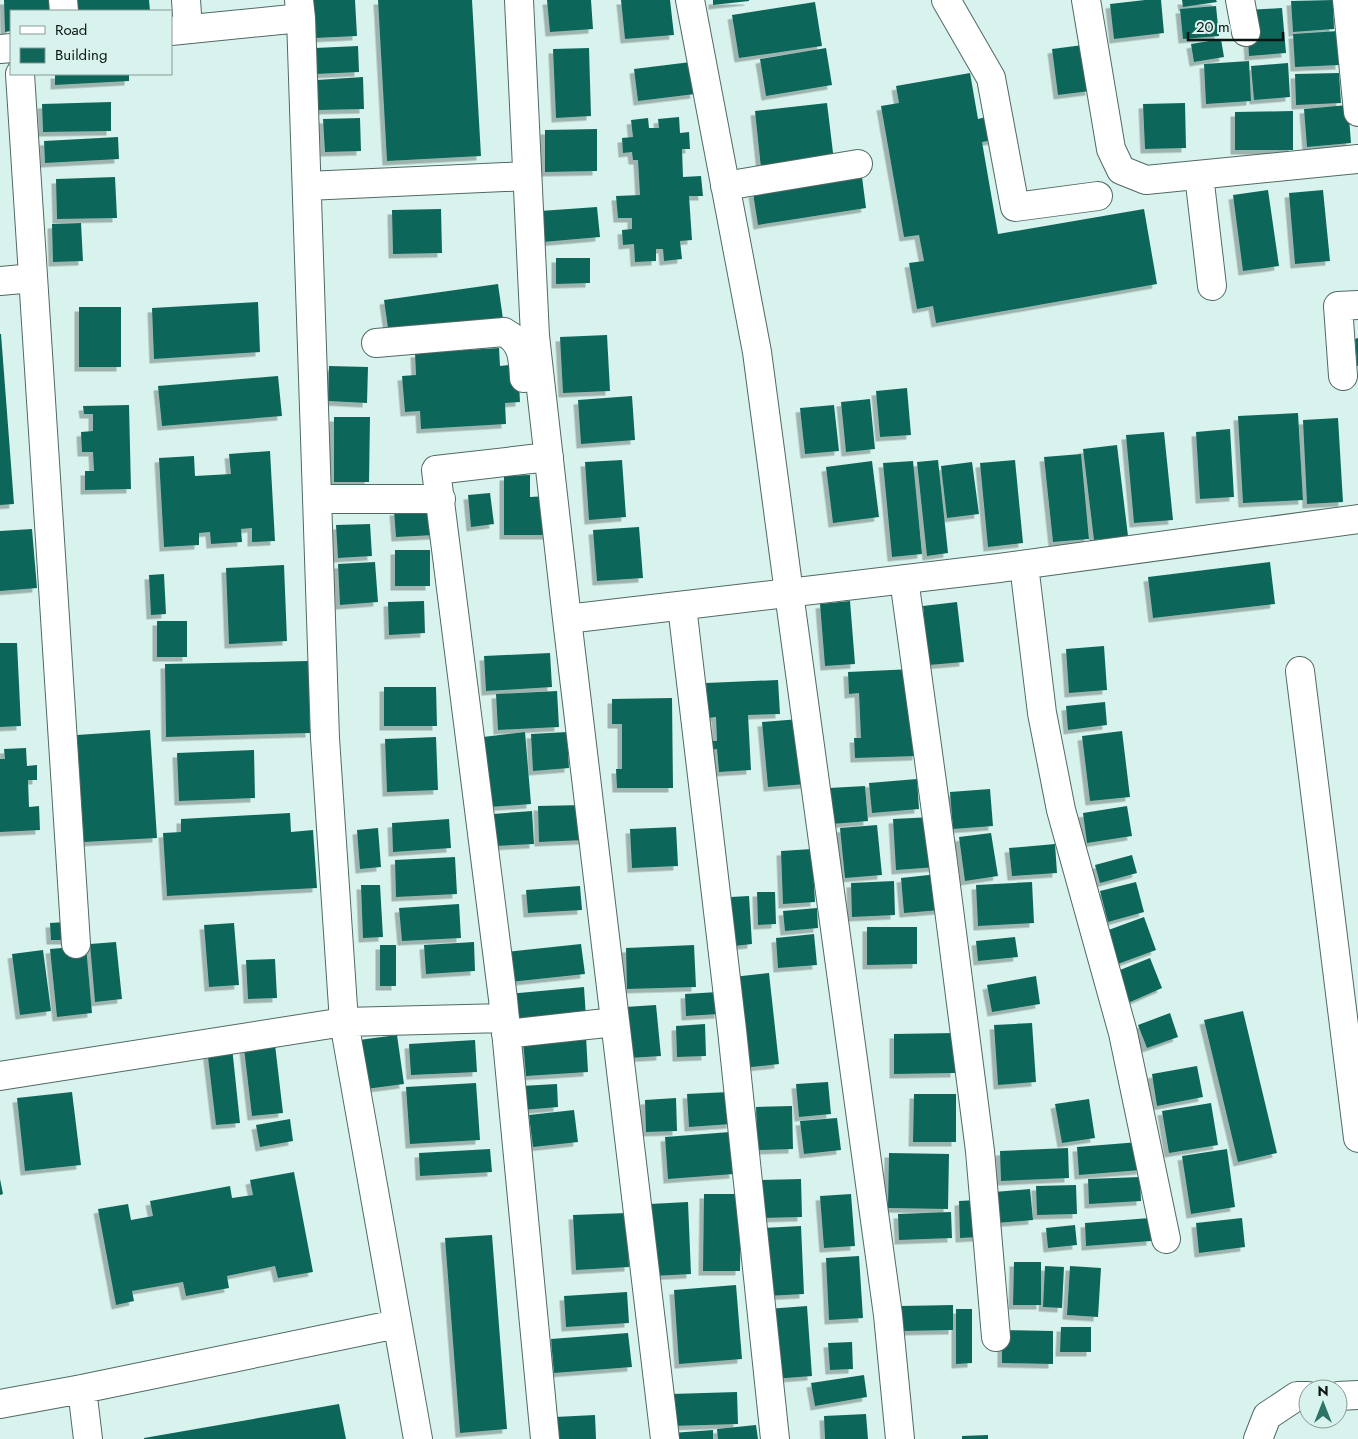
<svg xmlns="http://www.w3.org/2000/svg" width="1358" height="1439" viewBox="0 0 1358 1439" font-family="Jost,sans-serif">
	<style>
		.building { fill: #11665a; filter: url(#shadow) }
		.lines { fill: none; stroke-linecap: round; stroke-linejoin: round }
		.minor-casing { stroke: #516964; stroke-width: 30 }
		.minor { stroke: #fff; stroke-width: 28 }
	</style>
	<defs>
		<filter id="shadow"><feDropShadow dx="-4.5" dy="4.5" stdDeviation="0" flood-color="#0004"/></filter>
	</defs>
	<rect width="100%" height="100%" fill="#d8f3ed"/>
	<!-- building -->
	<path class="building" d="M 4,0 L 49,0 L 50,11 L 11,11 L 11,31 L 5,32 Z
		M 78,0 L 149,0 L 150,11 L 78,11 Z
		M 313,0 L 355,0 L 357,36 L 315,38 Z
		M 378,0 L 472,0 L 481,156 L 387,161 Z
		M 547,0 L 591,0 L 593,29 L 550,32 Z
		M 621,0 L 670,0 L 674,35 L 625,39 Z
		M 713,0 L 749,0 L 749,1 L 713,5 Z
		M 1145,0 L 1161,0 L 1164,33 L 1114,39 L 1110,4 Z
		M 1182,0 L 1216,0 L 1217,2 L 1183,7 Z
		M 1333,0 L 1334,29 L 1293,32 L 1291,1 Z
		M 815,2 L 822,46 L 739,58 L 732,15 Z
		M 1216,6 L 1219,36 L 1183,39 L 1180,9 Z
		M 1282,8 L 1286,53 L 1249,56 L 1246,10 Z
		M 1338,31 L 1340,65 L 1295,67 L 1293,34 Z
		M 1221,39 L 1224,57 L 1194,62 L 1191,44 Z
		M 1083,45 L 1090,91 L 1058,95 L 1052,49 Z
		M 358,46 L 359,72 L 316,74 L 315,48 Z
		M 589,48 L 591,116 L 556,118 L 553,49 Z
		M 826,48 L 832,85 L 766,96 L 760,59 Z
		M 1249,61 L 1251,101 L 1206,104 L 1204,64 Z
		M 691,62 L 695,94 L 638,101 L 634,69 Z
		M 1288,63 L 1290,97 L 1254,100 L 1251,66 Z
		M 970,73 L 978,119 L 990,116 L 994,140 L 982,142 L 998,234 L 1144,209 L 1157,284 L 936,323 L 933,306 L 917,309 L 909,263 L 924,261 L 919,235 L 904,237 L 881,106 L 899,103 L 896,86 Z
		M 1339,73 L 1341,103 L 1296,105 L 1295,74 Z
		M 55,74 L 129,74 L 129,81 L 55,85 Z
		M 363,77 L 364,109 L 318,110 L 317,80 Z
		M 111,102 L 111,131 L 43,132 L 42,104 Z
		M 827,103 L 834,161 L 761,168 L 755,111 Z
		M 1185,103 L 1186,148 L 1145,149 L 1143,104 Z
		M 1348,105 L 1351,143 L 1307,147 L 1304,109 Z
		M 1293,111 L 1293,150 L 1235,150 L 1235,112 Z
		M 679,117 L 680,133 L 689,132 L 690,149 L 682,149 L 683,177 L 701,176 L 703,196 L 689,196 L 692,240 L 680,241 L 682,259 L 664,261 L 663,249 L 656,249 L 656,261 L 635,262 L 634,244 L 623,245 L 622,230 L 632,229 L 632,218 L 618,218 L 616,196 L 640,195 L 638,160 L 633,160 L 632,152 L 623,153 L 622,138 L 633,137 L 631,120 L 648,118 L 649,128 L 659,128 L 658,119 Z
		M 360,118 L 361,151 L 325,152 L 323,119 Z
		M 597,129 L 597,171 L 545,172 L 545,130 Z
		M 118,137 L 119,159 L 45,163 L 44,141 Z
		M 115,177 L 117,218 L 57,219 L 56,179 Z
		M 862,177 L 866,208 L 758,225 L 753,193 Z
		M 1268,190 L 1279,266 L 1243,271 L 1233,195 Z
		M 1323,190 L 1330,261 L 1295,264 L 1289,193 Z
		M 597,207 L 600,237 L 543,242 L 540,211 Z
		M 441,209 L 442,253 L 393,254 L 392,210 Z
		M 81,223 L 83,261 L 53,262 L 52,224 Z
		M 556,258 L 590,258 L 590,283 L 556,284 Z
		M 498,284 L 503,319 L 389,335 L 384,300 Z
		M 258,302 L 260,352 L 154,359 L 152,308 Z
		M 79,307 L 121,307 L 121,367 L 79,367 Z
		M 0,334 L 1,334 L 14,504 L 0,505 Z
		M 607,335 L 610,391 L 563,393 L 560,337 Z
		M 1358,338 L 1358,366 L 1357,366 L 1355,339 Z
		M 499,348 L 500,366 L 518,364 L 520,402 L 505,403 L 506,424 L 421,429 L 420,411 L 405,412 L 402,376 L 416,375 L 415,353 Z
		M 329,366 L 368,367 L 367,403 L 328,401 Z
		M 278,376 L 282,416 L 162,426 L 158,386 Z
		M 907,388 L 911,435 L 880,437 L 876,391 Z
		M 632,396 L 635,440 L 581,444 L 578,400 Z
		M 870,399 L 875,449 L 846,452 L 841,402 Z
		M 129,405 L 131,489 L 85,490 L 85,471 L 94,471 L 93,452 L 82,452 L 81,432 L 93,431 L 93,414 L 84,414 L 83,406 Z
		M 834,405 L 839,451 L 805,454 L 800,408 Z
		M 1298,413 L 1303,500 L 1243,503 L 1238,416 Z
		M 334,417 L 370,417 L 369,482 L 334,482 Z
		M 1338,418 L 1343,502 L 1307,504 L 1303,420 Z
		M 1230,429 L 1234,497 L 1200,499 L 1196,432 Z
		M 1164,432 L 1173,520 L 1134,523 L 1126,435 Z
		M 1117,445 L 1128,536 L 1094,540 L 1083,449 Z
		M 270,451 L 275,541 L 252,542 L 252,528 L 241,529 L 242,542 L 211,544 L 210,532 L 199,533 L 199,545 L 164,547 L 159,458 L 194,456 L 195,476 L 231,474 L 229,454 Z
		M 1081,454 L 1089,539 L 1053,542 L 1044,457 Z
		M 622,460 L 626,517 L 589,520 L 585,462 Z
		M 938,460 L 948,553 L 927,556 L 917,462 Z
		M 1015,460 L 1023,543 L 988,547 L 980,463 Z
		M 872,461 L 879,517 L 833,523 L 826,467 Z
		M 913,461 L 922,554 L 892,557 L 883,463 Z
		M 972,462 L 979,514 L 947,518 L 941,466 Z
		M 530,475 L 530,497 L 548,496 L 549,535 L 504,535 L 504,476 Z
		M 490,493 L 494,524 L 471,527 L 468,495 Z
		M 434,509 L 435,535 L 396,537 L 394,511 Z
		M 370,524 L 372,556 L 338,558 L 336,525 Z
		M 639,527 L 643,578 L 597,581 L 593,530 Z
		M 32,529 L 37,588 L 0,591 L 0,531 Z
		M 395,550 L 430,550 L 430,586 L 395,586 Z
		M 375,562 L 378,602 L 340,605 L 338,564 Z
		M 1270,562 L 1275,604 L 1153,618 L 1148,577 Z
		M 284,565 L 287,641 L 229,644 L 226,568 Z
		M 164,574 L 166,614 L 151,615 L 149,575 Z
		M 424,601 L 425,633 L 389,635 L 388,602 Z
		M 850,601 L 855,664 L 825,666 L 820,604 Z
		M 957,602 L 964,662 L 929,665 L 923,606 Z
		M 157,621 L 187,621 L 187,657 L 157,657 Z
		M 0,643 L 17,643 L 21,726 L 0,727 Z
		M 1104,646 L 1107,690 L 1069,693 L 1066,649 Z
		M 550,653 L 552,687 L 486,691 L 484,656 Z
		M 309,661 L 310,733 L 166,737 L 165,664 Z
		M 913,669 L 917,756 L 855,758 L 854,738 L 861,738 L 859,693 L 849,694 L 848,672 Z
		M 778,680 L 780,714 L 748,715 L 751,770 L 719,772 L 717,749 L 710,750 L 709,741 L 717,741 L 716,717 L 708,718 L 706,683 Z
		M 384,687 L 436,687 L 437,726 L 384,726 Z
		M 557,691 L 559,727 L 498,730 L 496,694 Z
		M 672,698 L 673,788 L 617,788 L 616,769 L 622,769 L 622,724 L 612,724 L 612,699 Z
		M 1105,702 L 1107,725 L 1068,730 L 1066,706 Z
		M 800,719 L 806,784 L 768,787 L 762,722 Z
		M 150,730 L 157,838 L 84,842 L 77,735 Z
		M 1122,731 L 1130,797 L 1090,801 L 1082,736 Z
		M 525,732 L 531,804 L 490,807 L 483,737 Z
		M 567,732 L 569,768 L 533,771 L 531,734 Z
		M 436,737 L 438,790 L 387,792 L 385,739 Z
		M 26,748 L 27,766 L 37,765 L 37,780 L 28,780 L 29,807 L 39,806 L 40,830 L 0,832 L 0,759 L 5,759 L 4,749 Z
		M 254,750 L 255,798 L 179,801 L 177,753 Z
		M 917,779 L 919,809 L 872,813 L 869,783 Z
		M 865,786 L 868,821 L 832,824 L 829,788 Z
		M 990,789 L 993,826 L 953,829 L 950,792 Z
		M 584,805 L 585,840 L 539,842 L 538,806 Z
		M 1127,806 L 1132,836 L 1087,843 L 1083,813 Z
		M 532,811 L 534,844 L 495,846 L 493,814 Z
		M 290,813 L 291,832 L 313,830 L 317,888 L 167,896 L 163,833 L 181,832 L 181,819 Z
		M 933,817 L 937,867 L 896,870 L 893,819 Z
		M 449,819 L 451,848 L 393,852 L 392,823 Z
		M 877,825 L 882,875 L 845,878 L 840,828 Z
		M 676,827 L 678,866 L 632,868 L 630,829 Z
		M 378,828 L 381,867 L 360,869 L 357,830 Z
		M 991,833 L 998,876 L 965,881 L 959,837 Z
		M 1055,844 L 1057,873 L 1012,876 L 1009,848 Z
		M 812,849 L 815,902 L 783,904 L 781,851 Z
		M 1132,855 L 1137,873 L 1100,883 L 1095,865 Z
		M 455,857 L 457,894 L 396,897 L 395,860 Z
		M 938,874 L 941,910 L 904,913 L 901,878 Z
		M 894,881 L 895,915 L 852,917 L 851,883 Z
		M 1032,882 L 1034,923 L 978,926 L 976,885 Z
		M 1136,882 L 1144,912 L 1108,922 L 1100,891 Z
		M 361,885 L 380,885 L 383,937 L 363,938 Z
		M 580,886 L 582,910 L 528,913 L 526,890 Z
		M 757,892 L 775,892 L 776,924 L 758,925 Z
		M 749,896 L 752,944 L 734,946 L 731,897 Z
		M 459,904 L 461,938 L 402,941 L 399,908 Z
		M 817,908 L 818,928 L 785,931 L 783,911 Z
		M 1144,917 L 1156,950 L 1115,965 L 1103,932 Z
		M 66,922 L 66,940 L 51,940 L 50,923 Z
		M 234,923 L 239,985 L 209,987 L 204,925 Z
		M 867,927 L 917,927 L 917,964 L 867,965 Z
		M 814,934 L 817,965 L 778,968 L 776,938 Z
		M 1015,937 L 1018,957 L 978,961 L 976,941 Z
		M 116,942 L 122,999 L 95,1002 L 90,944 Z
		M 474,942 L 475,971 L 426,974 L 424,945 Z
		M 581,944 L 585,974 L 510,982 L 506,952 Z
		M 380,945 L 396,945 L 396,986 L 380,986 Z
		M 694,945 L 696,987 L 627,989 L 626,948 Z
		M 86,946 L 92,1013 L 57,1017 L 50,949 Z
		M 43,950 L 51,1011 L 20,1015 L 12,954 Z
		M 1150,958 L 1162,988 L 1128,1003 L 1115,972 Z
		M 275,959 L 277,998 L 248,999 L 246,960 Z
		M 769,973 L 779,1064 L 743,1068 L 733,977 Z
		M 1036,976 L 1040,1004 L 992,1012 L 987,985 Z
		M 584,987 L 586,1018 L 510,1025 L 507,994 Z
		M 718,992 L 719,1014 L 686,1016 L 685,994 Z
		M 656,1005 L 661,1056 L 629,1058 L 625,1007 Z
		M 1243,1011 L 1277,1153 L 1238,1162 L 1204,1020 Z
		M 1170,1013 L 1178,1037 L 1147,1048 L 1138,1025 Z
		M 1032,1023 L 1036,1082 L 998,1085 L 994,1025 Z
		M 705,1024 L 706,1056 L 677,1057 L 676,1026 Z
		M 955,1033 L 955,1073 L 894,1074 L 894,1034 Z
		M 397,1035 L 404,1084 L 366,1089 L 359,1040 Z
		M 274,1036 L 283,1113 L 252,1116 L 243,1040 Z
		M 586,1036 L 588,1072 L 526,1076 L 523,1040 Z
		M 475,1040 L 477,1072 L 411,1075 L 409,1044 Z
		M 232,1047 L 240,1123 L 216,1125 L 207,1049 Z
		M 1197,1066 L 1203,1097 L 1157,1106 L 1152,1074 Z
		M 828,1082 L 831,1114 L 799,1117 L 796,1084 Z
		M 476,1083 L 480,1140 L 410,1144 L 406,1087 Z
		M 557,1084 L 558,1107 L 523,1110 L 521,1086 Z
		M 72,1092 L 81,1165 L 25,1171 L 17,1098 Z
		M 729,1092 L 731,1124 L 689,1127 L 687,1094 Z
		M 914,1094 L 956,1094 L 956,1142 L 913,1142 Z
		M 676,1098 L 677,1131 L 646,1132 L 645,1100 Z
		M 1089,1099 L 1095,1138 L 1062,1143 L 1055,1104 Z
		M 1211,1103 L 1218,1145 L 1169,1153 L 1162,1111 Z
		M 792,1106 L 793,1149 L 758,1150 L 756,1107 Z
		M 574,1110 L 578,1142 L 533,1147 L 529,1115 Z
		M 837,1118 L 841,1150 L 804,1154 L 800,1121 Z
		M 290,1119 L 293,1141 L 260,1147 L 256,1125 Z
		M 730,1132 L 734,1174 L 668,1179 L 665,1137 Z
		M 1139,1142 L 1141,1170 L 1079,1175 L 1077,1147 Z
		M 1068,1148 L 1069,1178 L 1001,1181 L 1000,1151 Z
		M 490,1149 L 492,1172 L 420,1176 L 419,1153 Z
		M 1227,1149 L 1235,1207 L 1191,1214 L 1182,1156 Z
		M 889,1153 L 949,1154 L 948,1209 L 888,1208 Z
		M 294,1172 L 313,1272 L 278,1278 L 275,1266 L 227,1276 L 229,1288 L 186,1296 L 183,1282 L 132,1291 L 134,1301 L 116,1305 L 98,1209 L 128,1204 L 131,1220 L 153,1216 L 150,1201 L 230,1186 L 232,1198 L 253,1195 L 250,1180 Z
		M 1140,1177 L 1141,1201 L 1089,1204 L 1088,1179 Z
		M 0,1179 L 3,1194 L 0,1195 Z
		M 801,1179 L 802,1217 L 761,1218 L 760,1180 Z
		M 1076,1185 L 1077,1214 L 1037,1215 L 1036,1186 Z
		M 1030,1189 L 1033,1220 L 996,1223 L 994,1192 Z
		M 704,1194 L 741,1194 L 740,1271 L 703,1271 Z
		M 851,1194 L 855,1246 L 824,1248 L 820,1196 Z
		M 977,1200 L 978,1237 L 960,1238 L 959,1201 Z
		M 688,1202 L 691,1274 L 653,1276 L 650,1204 Z
		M 951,1212 L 952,1238 L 899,1240 L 898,1214 Z
		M 627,1213 L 629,1267 L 576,1270 L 573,1215 Z
		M 1150,1218 L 1151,1241 L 1086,1246 L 1085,1223 Z
		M 1242,1218 L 1245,1247 L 1199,1253 L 1196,1223 Z
		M 1075,1225 L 1077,1245 L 1048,1248 L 1046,1228 Z
		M 801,1226 L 804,1294 L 766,1296 L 763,1228 Z
		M 492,1235 L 507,1429 L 460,1433 L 445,1238 Z
		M 859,1256 L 863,1318 L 829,1320 L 826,1258 Z
		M 1014,1262 L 1041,1262 L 1041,1305 L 1013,1305 Z
		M 1045,1266 L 1064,1267 L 1062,1308 L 1043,1307 Z
		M 1070,1266 L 1101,1268 L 1098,1317 L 1067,1315 Z
		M 736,1285 L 742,1359 L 679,1364 L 674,1290 Z
		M 627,1292 L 629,1323 L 566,1327 L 564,1296 Z
		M 953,1305 L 953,1330 L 902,1331 L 901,1306 Z
		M 807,1306 L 812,1376 L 773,1379 L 767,1309 Z
		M 956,1309 L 972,1309 L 972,1363 L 956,1364 Z
		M 1061,1327 L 1091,1327 L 1091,1352 L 1060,1352 Z
		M 1002,1330 L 1053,1331 L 1053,1364 L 1002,1363 Z
		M 628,1333 L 632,1367 L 554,1373 L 551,1339 Z
		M 852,1342 L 853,1369 L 830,1370 L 828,1343 Z
		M 864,1375 L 867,1397 L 815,1406 L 811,1383 Z
		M 737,1392 L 738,1424 L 672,1426 L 671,1394 Z
		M 339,1404 L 346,1439 L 144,1439 L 144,1438 Z
		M 866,1414 L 868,1439 L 825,1439 L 824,1416 Z
		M 595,1415 L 596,1439 L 556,1439 L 555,1417 Z
		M 756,1425 L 758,1439 L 718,1439 L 717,1429 Z
		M 713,1430 L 713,1439 L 673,1439 L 672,1433 Z
		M 988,1435 L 988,1439 L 962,1439 L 962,1436 Z"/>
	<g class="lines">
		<defs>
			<path id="minor" d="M 63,0 L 64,11
				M 186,0 L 188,29
				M 299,0 L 301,18 L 325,738 L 344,1022 L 418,1439
				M 519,0 L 535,336 L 567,619 L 665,1439
				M 690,0 L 757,352 L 789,593 L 888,1315 L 900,1439
				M 946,0 L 991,78 L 1015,207 L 1098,196
				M 1086,0 L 1111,149 L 1121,170 L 1146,180 L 1358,159
				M 1240,0 L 1246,32
				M 1347,0 L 1358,112
				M 171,31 L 301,18
				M 0,49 L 11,48
				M 20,74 L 76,944
				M 1199,175 L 1212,286
				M 307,186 L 527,176
				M 725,186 L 858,164
				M 0,281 L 33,278
				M 376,343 L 504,332 C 523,342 523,359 524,378
				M 1343,376 L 1338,306 L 1358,305
				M 317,499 L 441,499
				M 1024,565 L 1042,713 L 1061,810 L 1123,1033 L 1166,1239
				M 904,579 L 942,855 L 980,1151 L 996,1337
				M 682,606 L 732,1030 L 775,1439
				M 567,619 L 999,568 L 1358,519
				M 1300,671 L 1358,1138
				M 506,1034 L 615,1022
				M 0,1076 L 344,1022 L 505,1018
				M 82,1389 L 88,1439
				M 1338,1396 L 1358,1395
				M 0,1404 L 82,1389 L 397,1324
				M 545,1439 L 503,999 L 436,470 L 549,457
				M 1258,1439 L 1267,1416 L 1297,1396 L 1308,1396"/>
		</defs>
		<!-- minor casing -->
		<use href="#minor" class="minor-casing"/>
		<!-- minor -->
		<use href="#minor" class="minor"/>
	</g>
	<!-- legend -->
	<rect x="10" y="10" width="162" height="65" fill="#d8f3ed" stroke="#869a95"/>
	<rect x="20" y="26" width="25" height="8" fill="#ffffff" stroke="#869a95"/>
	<text x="55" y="35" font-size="15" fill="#0a1412">Road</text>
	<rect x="20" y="48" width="25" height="15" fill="#11665a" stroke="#869a95"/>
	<text x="55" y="60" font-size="15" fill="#0a1412">Building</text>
	<!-- north arrow -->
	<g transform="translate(1323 1404)"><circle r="24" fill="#d8f3ed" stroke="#869a95"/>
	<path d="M0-4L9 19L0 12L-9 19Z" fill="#2e7368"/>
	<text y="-8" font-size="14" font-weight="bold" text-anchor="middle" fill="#0a1412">N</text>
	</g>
	<!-- scale -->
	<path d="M1188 32v8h95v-8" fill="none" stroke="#0a1412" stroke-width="2.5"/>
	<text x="1196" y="32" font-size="15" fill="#0a1412" stroke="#d8f3ed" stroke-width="4" paint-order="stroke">20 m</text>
</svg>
